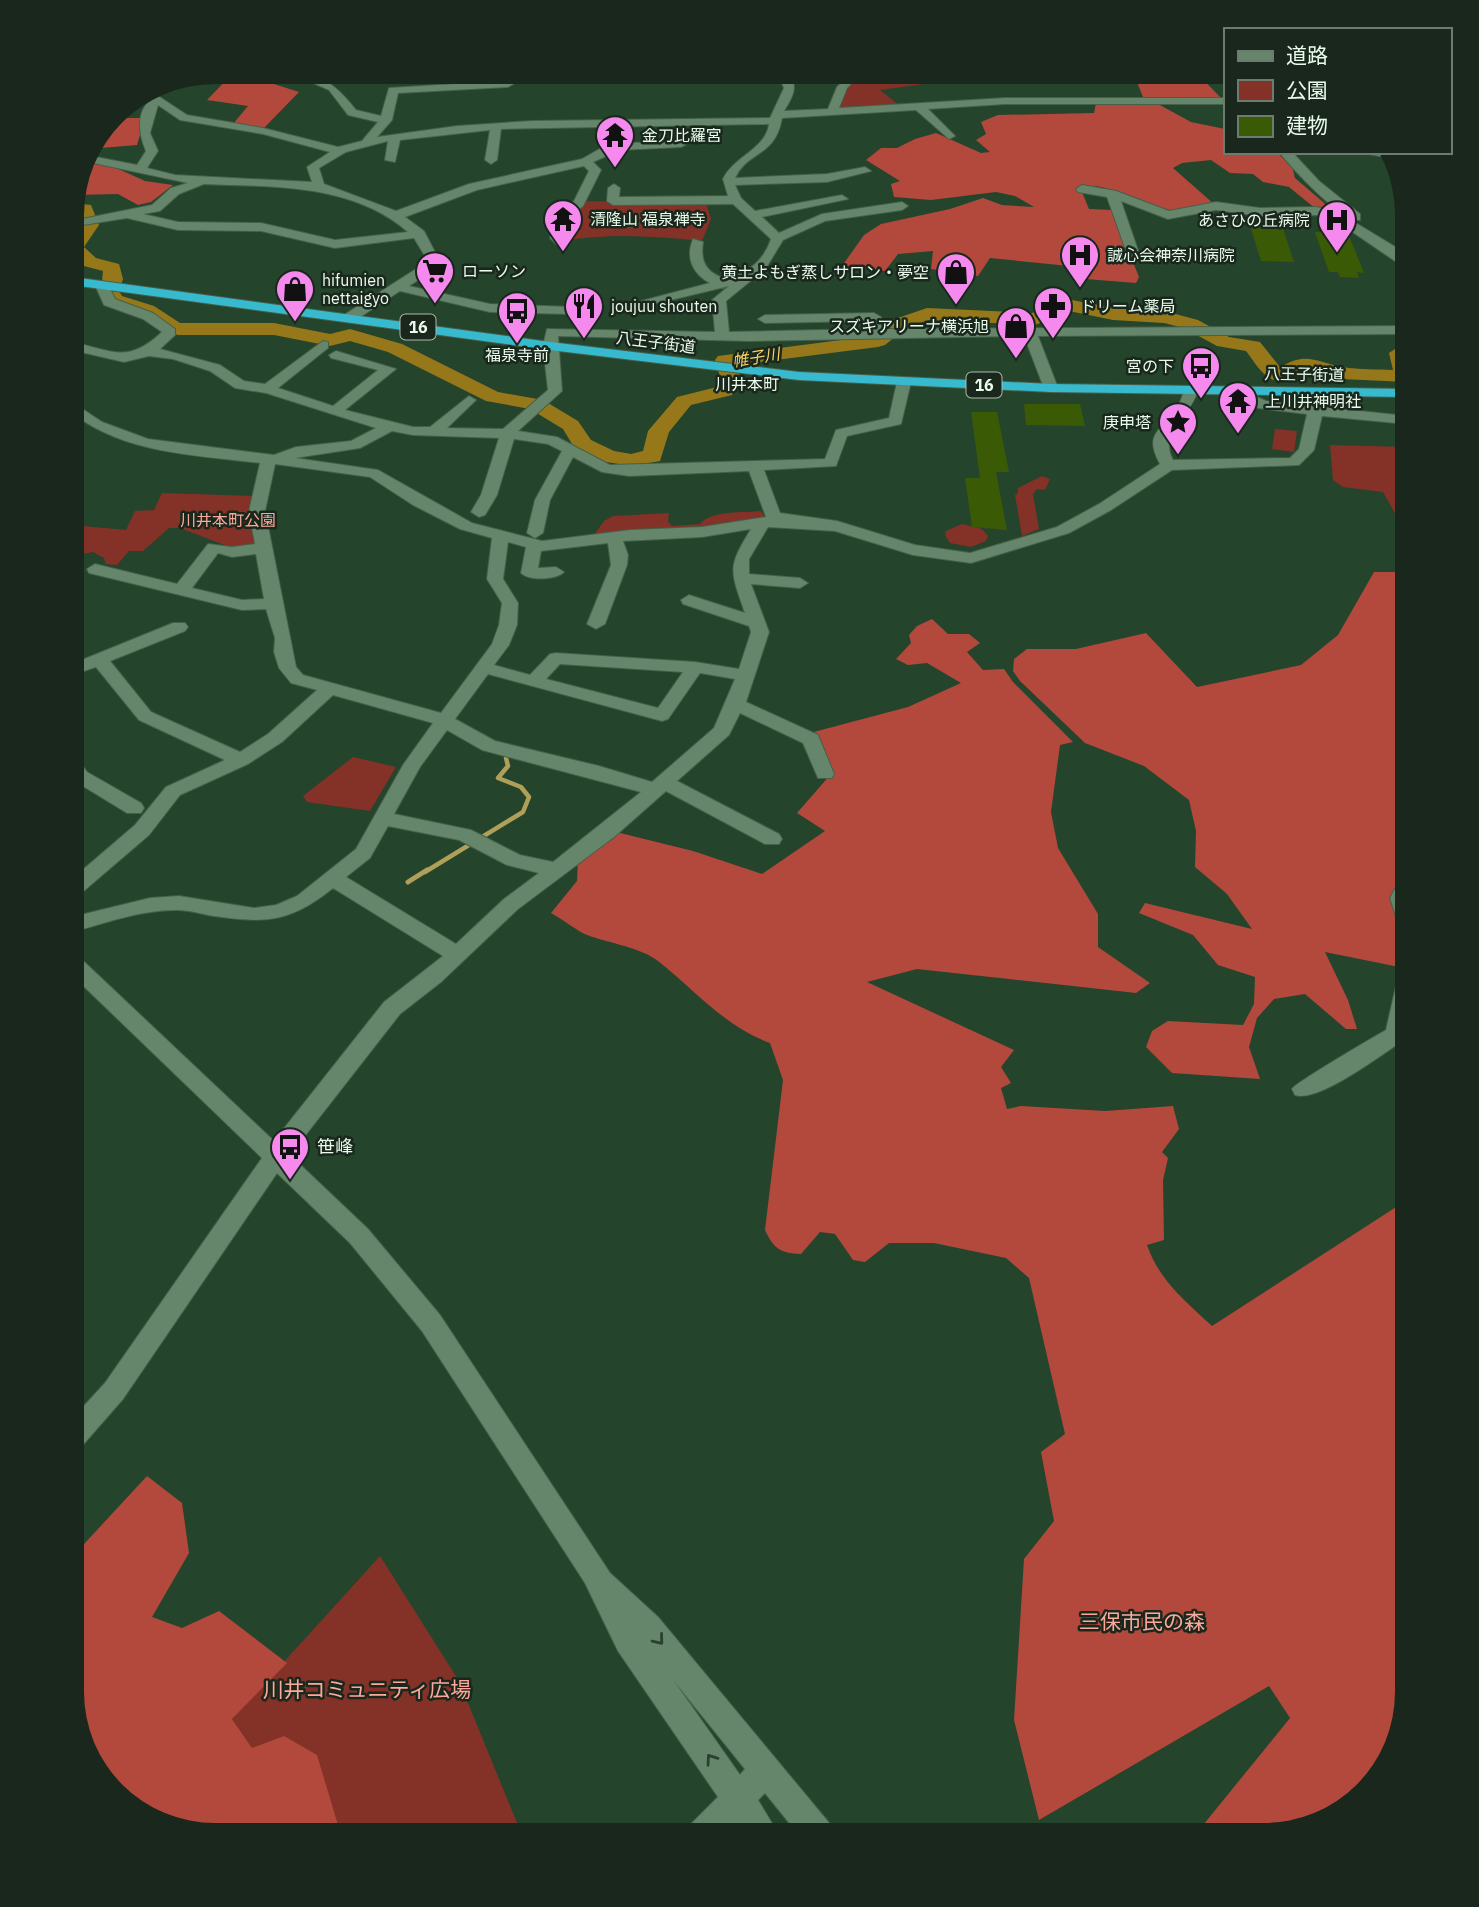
<svg xmlns="http://www.w3.org/2000/svg" width="1479" height="1907" viewBox="0 0 1479 1907" font-family="'IBM Plex Sans','Noto Sans JP',sans-serif">
	<style>
		.green { fill: #843127 }
		.forest { fill: #b2493c }
		.lines { fill: none; stroke-linecap: round; stroke-linejoin: round }
		.stream-far1 { stroke: #af9f59; stroke-width: 4.5 }
		.stream { stroke: #af9f59; stroke-width: 5 }
		.river { fill: #96781a; fill-rule: evenodd }
		.building { fill: #3a5a05 }
		.minor-casing { stroke: #45604b; stroke-width: 2 }
		.highway-casing { stroke: #45604b; stroke-width: 2 }
		.minor { fill: #65866b; fill-rule: evenodd }
		.highway { fill: #37bace; fill-rule: evenodd }
		.oneway { stroke: #2c3f30 }
		.labels { text-anchor: middle; stroke-width: 5; stroke-linejoin: round; paint-order: stroke }
		.far-poi-label { font-size: 16px; fill: #e9fbeb; stroke: #19271c; text-anchor: start }
		.shield { fill: #19271c; stroke: #abbbad; stroke-width: 2 }
		.shield-label { font-size: 16px; font-weight: bold; fill: #e9fbeb }
		.far-street-label { font-size: 16px; fill: #e9fbeb; stroke: #19271c }
		.far-water-label { font-size: 16px; font-style: italic; fill: #f9d264; stroke: #19271c }
		.far-neighbourhood-label { font-size: 16px; fill: #e9fbeb; stroke: #19271c }
		.far-park-label { font-size: 16px; fill: #fca89a; stroke: #19271c }
		.poi-label { font-size: 18px; fill: #e9fbeb; stroke: #19271c; text-anchor: start }
		.near-park-label { font-size: 21px; fill: #fca89a; stroke: #19271c }
	</style>
	<rect width="100%" height="100%" fill="#25442c"/>
	<!-- green -->
	<path class="green" d="M 861,72 L 916,72 L 915,75 L 931,83 L 880,90 L 900,106 L 836,111 L 845,89 Z
		M 583,201 L 706,203 L 711,219 L 702,241 C 656,236 608,233 562,241 L 564,220 Z
		M 1275,429 L 1297,431 L 1294,452 L 1272,449 Z
		M 1330,445 L 1407,447 L 1407,517 L 1397,517 L 1383,492 L 1343,487 L 1333,480 Z
		M 1042,476 L 1050,479 L 1045,490 L 1037,489 L 1033,494 L 1039,529 L 1022,536 L 1015,495 L 1018,493 L 1018,488 Z
		M 162,493 L 254,496 L 259,546 L 235,549 L 180,528 L 169,528 L 143,551 L 129,551 L 117,565 L 106,564 L 104,558 L 93,552 L 72,556 L 72,525 L 126,530 L 135,511 L 154,510 Z
		M 761,511 L 766,519 L 753,527 L 594,535 L 604,521 L 613,516 L 669,513 L 668,522 L 672,526 L 700,524 C 711,510 744,513 761,511 Z
		M 962,524 L 982,529 L 988,536 L 986,541 L 971,547 L 950,543 L 945,535 L 946,531 Z
		M 353,757 L 396,767 L 370,811 L 307,802 L 303,796 Z
		M 380,1556 L 459,1681 L 522,1835 L 337,1835 L 252,1748 L 232,1719 Z"/>
	<!-- forest -->
	<path class="forest" d="M 1133,72 L 1197,73 L 1221,98 L 1143,97 Z
		M 233,73 L 258,79 L 267,75 L 281,79 L 274,84 L 299,92 L 264,128 L 233,124 L 248,106 L 207,100 Z
		M 1096,103 L 1158,104 L 1191,122 L 1225,129 L 1225,152 L 1276,152 L 1292,166 L 1295,178 L 1337,214 L 1316,209 L 1289,187 L 1263,182 L 1253,174 L 1230,173 L 1211,160 L 1182,163 L 1173,168 L 1215,205 C 1198,209 1183,213 1165,209 C 1140,205 1120,189 1095,186 L 1093,190 L 1082,192 L 1089,209 L 1112,210 L 1139,277 L 1136,283 L 1086,279 L 1079,267 L 990,258 L 978,276 L 931,269 L 933,251 L 898,254 L 885,271 L 842,266 L 864,235 L 881,224 L 950,209 L 983,198 L 1002,205 L 1034,207 L 1015,196 L 996,192 L 931,200 L 894,197 L 891,184 L 900,181 L 866,160 L 881,148 L 897,148 L 915,139 L 936,133 L 981,153 L 990,152 L 976,140 L 986,134 L 981,122 L 998,115 L 1094,113 Z
		M 112,118 L 145,118 L 137,145 L 89,149 Z
		M 103,162 L 145,181 L 173,185 L 151,202 L 138,205 L 118,194 L 75,195 L 83,164 Z
		M 1374,572 L 1407,572 L 1407,955 L 1404,968 L 1325,952 L 1348,1000 L 1357,1029 L 1346,1029 L 1305,994 L 1274,999 L 1257,1018 L 1249,1047 L 1260,1079 L 1172,1073 L 1146,1047 L 1152,1031 L 1168,1021 L 1243,1025 L 1254,1004 L 1255,977 L 1218,965 L 1193,935 L 1139,913 L 1145,903 L 1252,929 L 1227,894 L 1195,867 L 1196,831 L 1189,800 L 1144,766 L 1085,743 L 1020,681 L 1013,671 L 1014,659 L 1027,649 L 1076,649 L 1146,633 L 1197,687 L 1301,665 L 1338,635 Z
		M 932,619 L 948,634 L 969,634 L 980,643 L 967,652 L 983,670 L 1004,669 L 1013,682 L 1073,742 L 1060,745 L 1051,812 L 1058,848 L 1098,914 L 1098,947 L 1150,983 L 1136,993 L 917,969 L 867,982 L 1014,1050 L 1001,1067 L 1011,1083 L 1001,1088 L 1007,1109 L 1021,1106 L 1105,1111 L 1173,1106 L 1179,1129 L 1162,1152 L 1168,1158 L 1163,1180 L 1164,1240 L 1147,1245 C 1159,1280 1185,1301 1212,1326 L 1407,1200 L 1407,1692 L 1388,1763 L 1343,1811 L 1264,1835 L 1195,1835 L 1290,1718 L 1269,1686 L 1039,1820 L 1014,1720 L 1024,1559 L 1054,1521 L 1041,1452 L 1065,1434 L 1029,1278 L 1006,1258 L 934,1243 L 889,1243 L 865,1262 L 853,1260 L 835,1234 L 820,1232 L 801,1254 C 780,1253 774,1249 765,1230 L 783,1080 L 770,1043 C 724,1026 696,991 658,961 C 640,947 608,943 587,935 C 579,932 562,919 551,913 L 577,881 L 578,859 L 612,831 L 693,851 L 762,874 L 825,831 L 797,813 L 831,774 L 810,733 L 908,707 L 961,683 L 927,663 L 908,665 L 896,659 L 911,643 L 909,635 L 917,626 Z
		M 147,1476 L 182,1503 L 189,1553 L 152,1617 L 182,1628 L 219,1611 L 287,1663 L 232,1719 L 252,1748 L 284,1736 L 317,1755 L 341,1835 L 215,1835 L 144,1816 L 96,1771 L 72,1692 L 72,1557 Z"/>
	<g class="lines">
		<!-- stream-far1 -->
		<path class="stream-far1" d="M 425,872 L 523,812 L 529,797 L 521,787 L 498,778 L 508,766 L 506,758"/>
		<!-- stream -->
		<path class="stream" d="M 408,882 L 427,870"/>
		<!-- river -->
		<path class="river" d="M 73,203 L 91,205 L 99,225 L 84,247 L 96,258 L 119,264 L 123,279 L 119,291 L 122,296 L 154,306 L 180,323 L 274,323 L 330,334 L 350,329 L 402,344 L 498,392 L 543,400 L 578,421 L 591,440 L 614,451 L 631,454 L 643,451 L 648,431 L 677,397 L 717,387 L 721,380 L 715,360 L 718,356 L 872,336 L 892,320 L 927,308 L 1032,313 L 1067,299 L 1113,308 L 1164,311 L 1198,320 L 1229,337 L 1260,342 L 1280,367 C 1308,351 1315,362 1343,367 C 1359,370 1377,369 1393,370 L 1389,353 L 1407,341 L 1407,382 L 1341,379 L 1309,369 C 1301,371 1296,376 1289,379 C 1268,388 1257,365 1246,351 L 1217,346 L 1184,328 L 1164,323 L 1113,320 L 1069,311 L 1035,325 L 929,320 L 906,328 L 885,345 L 878,347 L 736,365 L 741,380 L 732,395 L 691,405 L 669,432 L 660,461 L 631,466 L 600,461 L 575,449 L 563,429 L 530,409 L 486,401 L 388,352 L 350,341 L 330,346 L 274,335 L 178,335 L 159,329 L 140,314 L 108,304 L 101,291 L 103,271 L 84,266 L 72,256 L 72,238 L 81,225 L 78,214 L 72,213 Z"/>
	</g>
	<!-- building -->
	<path class="building" d="M 1248,219 L 1280,219 L 1294,262 L 1261,261 Z
		M 1315,232 L 1348,233 L 1364,273 L 1357,272 L 1359,278 L 1340,277 L 1338,272 L 1329,272 Z
		M 1024,404 L 1080,404 L 1085,426 L 1026,425 Z
		M 971,412 L 997,412 L 1009,472 L 996,472 L 1007,530 L 972,527 L 965,478 L 980,478 Z"/>
	<g class="lines">
		<defs>
			<path id="minor" d="M 288,72 C 321,72 337,86 356,110 L 381,116 L 389,88 L 505,81 L 520,72 L 534,72 L 508,87 L 398,93 L 392,120 L 377,137 L 457,126 L 531,121 L 770,118 L 784,88 L 777,72 L 788,72 C 799,87 793,96 784,111 L 828,109 L 837,87 L 852,72 L 863,72 L 847,88 L 839,108 L 1005,98 L 1225,98 L 1225,104 L 1005,104 L 928,109 L 955,136 L 949,139 L 916,110 L 782,118 C 775,158 748,150 735,178 L 827,174 L 865,167 L 871,171 L 827,182 L 735,185 L 741,198 L 755,211 L 842,195 L 848,199 L 762,217 L 779,233 L 822,214 L 902,202 L 908,206 L 902,210 L 825,221 L 783,240 L 766,268 L 726,301 L 729,332 L 869,329 L 868,321 L 765,323 L 758,319 L 765,315 L 874,313 L 881,317 L 882,329 L 1407,326 L 1407,334 L 1038,336 L 1058,388 L 1051,392 L 1044,388 L 1024,336 L 749,341 L 558,336 L 562,391 L 518,431 L 557,437 L 610,465 L 825,459 L 836,430 L 889,418 L 897,382 L 909,379 L 911,382 L 901,424 L 847,436 L 836,466 L 764,470 L 780,513 L 837,521 L 915,545 L 970,553 L 1057,527 L 1099,504 L 1160,464 C 1143,433 1161,431 1177,409 C 1181,402 1182,394 1186,387 L 1191,386 L 1198,390 C 1191,416 1158,433 1173,460 L 1290,458 L 1299,449 L 1307,414 L 1258,408 L 1227,393 L 1225,390 L 1232,386 L 1266,401 L 1407,416 L 1407,424 L 1322,416 L 1314,450 L 1299,465 L 1172,470 L 1111,510 L 1069,533 L 971,563 L 913,555 L 835,531 L 768,527 L 749,559 L 749,574 L 800,578 L 808,583 L 800,588 L 751,584 L 769,632 L 746,702 L 818,735 L 834,774 L 832,778 L 818,778 L 803,743 L 740,713 L 729,735 L 677,781 L 779,834 L 782,839 L 779,844 L 765,844 L 666,791 L 614,837 L 518,909 L 441,982 L 400,1014 L 290,1155 L 368,1229 L 440,1315 L 610,1573 L 658,1617 L 830,1824 L 835,1835 L 799,1835 L 765,1793 L 758,1800 L 779,1835 L 744,1835 L 736,1823 L 724,1835 L 686,1835 L 691,1824 L 718,1797 L 618,1651 L 585,1583 L 422,1331 L 350,1243 L 277,1173 L 123,1399 L 81,1447 L 72,1450 L 72,1419 L 105,1383 L 262,1158 L 72,975 L 72,954 L 79,957 L 274,1141 L 384,1002 L 443,956 L 333,888 C 291,922 266,924 214,916 C 202,914 189,910 177,910 C 140,910 106,923 72,932 L 72,917 L 150,898 L 179,896 L 254,908 L 276,905 L 297,896 L 356,849 L 403,765 L 433,723 L 333,695 L 282,742 L 248,764 L 180,795 L 149,835 L 79,895 L 72,897 L 72,879 L 135,825 L 166,787 L 225,760 L 139,720 L 96,667 L 72,675 L 72,664 L 173,623 L 185,623 L 188,627 L 185,631 L 110,661 L 151,712 L 240,752 L 268,734 L 317,690 L 291,683 L 279,668 L 274,652 L 275,638 L 266,609 L 242,610 L 89,573 L 87,569 L 95,564 L 177,584 L 208,544 L 232,547 L 255,544 L 249,511 L 260,463 C 195,455 125,454 72,413 L 72,402 L 102,422 L 148,439 L 274,455 L 296,447 L 351,441 L 376,428 L 266,393 L 235,388 L 210,371 L 173,359 L 149,356 L 124,362 L 72,350 L 72,342 C 113,351 128,364 162,332 L 143,319 L 104,305 L 95,285 L 107,282 L 115,299 L 153,313 L 175,329 L 175,335 L 160,349 L 220,365 L 244,381 L 265,384 L 323,341 L 328,342 L 328,348 L 278,388 L 333,406 L 378,370 L 331,358 L 329,355 L 336,351 L 396,369 L 345,410 L 413,427 L 430,427 L 469,396 L 476,400 L 447,428 L 503,429 L 548,390 L 543,346 L 547,329 L 715,332 L 712,300 L 729,286 L 629,310 L 622,306 L 710,283 C 693,274 685,258 693,239 L 703,242 C 700,262 706,272 725,279 C 748,273 763,262 771,239 L 733,204 L 613,205 L 607,201 L 608,188 L 614,184 L 620,188 L 619,197 L 728,196 L 723,179 C 733,157 766,149 769,124 L 501,129 L 497,160 L 491,164 L 485,160 L 490,130 L 400,140 L 395,162 L 385,160 L 388,141 L 346,152 L 319,168 L 324,184 L 396,211 L 469,184 L 582,159 L 603,147 L 619,143 L 685,142 L 687,144 L 681,147 L 620,150 L 593,162 L 601,170 L 583,206 L 568,218 L 563,237 L 566,241 L 564,244 L 556,244 L 550,238 L 556,216 L 574,201 L 589,171 L 584,166 L 477,190 L 405,217 L 424,231 L 437,256 L 426,275 L 409,286 L 490,304 L 574,307 L 574,313 L 569,314 L 490,312 L 400,291 L 354,321 L 344,321 L 344,315 L 416,269 L 425,256 L 414,238 L 335,248 L 261,231 L 178,230 L 127,218 L 77,226 L 77,220 L 152,205 L 171,188 L 188,183 L 84,161 L 86,155 L 137,165 L 146,151 C 139,135 135,112 151,100 L 142,94 L 149,90 L 187,115 L 263,128 L 338,147 L 362,141 L 378,122 L 348,115 L 329,90 ZM 158,105 L 180,120 L 263,134 L 330,152 L 307,167 L 312,182 L 175,175 L 147,168 L 158,151 L 150,133 ZM 204,184 C 273,187 352,183 408,232 L 335,240 L 261,223 L 178,222 L 143,214 L 160,211 L 179,194 ZM 392,431 L 413,435 L 499,438 L 481,495 L 471,512 L 479,517 L 485,515 L 497,495 L 514,439 L 548,444 L 562,451 L 535,500 L 527,533 L 535,538 L 543,533 L 550,500 L 573,457 L 602,472 L 629,476 L 749,471 L 766,517 L 702,527 L 630,530 L 542,541 L 472,523 L 378,470 L 295,458 L 360,448 ZM 275,464 L 370,477 L 413,505 L 460,529 L 492,538 L 487,579 L 502,603 L 499,625 L 492,644 L 441,713 L 303,675 L 296,667 L 265,511 ZM 751,529 C 727,568 730,570 745,613 L 689,595 L 681,600 L 683,604 L 749,626 L 751,632 L 739,669 L 695,662 L 556,653 L 550,654 L 530,675 L 494,665 L 509,645 L 517,625 L 518,603 L 503,579 L 508,542 L 526,547 L 521,573 C 529,581 556,580 564,572 L 556,567 L 538,568 L 541,551 L 608,543 L 611,565 L 587,624 L 596,629 L 605,624 L 627,565 L 628,555 L 623,541 L 702,537 ZM 218,553 L 232,557 L 256,554 L 264,599 L 242,600 L 192,588 ZM 560,664 L 683,672 L 658,708 L 546,679 ZM 700,673 L 735,679 L 714,728 L 652,782 L 599,766 L 495,741 L 455,719 L 488,674 L 662,721 L 668,719 ZM 447,730 L 482,750 L 641,792 L 553,862 L 520,855 L 471,830 L 394,814 L 420,767 ZM 388,826 L 459,840 L 507,865 L 539,873 L 504,899 L 456,944 L 346,877 L 370,858 ZM 674,1681 L 745,1769 L 740,1775 Z
				M 421,72 L 470,72 L 475,75 L 470,78 L 426,75 Z
				M 988,72 L 1065,72 L 1088,76 L 1083,79 L 993,75 Z
				M 1279,152 L 1292,152 L 1319,181 L 1360,214 L 1360,220 C 1341,222 1292,168 1279,152 Z
				M 1367,152 L 1388,152 L 1390,158 L 1369,154 Z
				M 1082,185 L 1116,191 L 1169,211 L 1216,202 L 1260,208 L 1316,207 L 1336,211 L 1407,254 L 1407,262 L 1395,261 L 1332,218 L 1316,215 L 1260,216 L 1216,210 L 1168,219 L 1121,201 L 1141,259 L 1135,263 L 1129,259 L 1107,197 L 1078,192 L 1076,189 Z
				M 72,759 L 79,761 L 87,772 L 141,803 L 144,808 L 141,813 L 127,813 L 73,780 Z
				M 1407,877 L 1407,953 L 1400,951 L 1397,946 L 1397,919 L 1390,898 L 1400,879 Z
				M 1407,978 L 1407,1033 L 1404,1040 C 1382,1054 1319,1103 1295,1095 L 1292,1089 C 1295,1083 1372,1038 1386,1030 L 1396,986 L 1399,980 Z"/>
			<path id="highway" d="M 72,277 L 550,342 L 799,372 L 1051,384 L 1407,389 L 1407,397 L 1051,392 L 799,380 L 550,350 L 72,285 Z"/>
		</defs>
		<!-- minor casing -->
		<use href="#minor" class="minor-casing"/>
		<!-- highway casing -->
		<use href="#highway" class="highway-casing"/>
		<!-- minor -->
		<use href="#minor" class="minor"/>
		<!-- highway -->
		<use href="#highway" class="highway"/>
	</g>
	<!-- one-way arrows -->
	<defs><path id="oneway-chevron" d="M-2-3.5L2.5 0L-2 3.5" fill="none" stroke-width="1.6" stroke-linecap="round" stroke-linejoin="round" transform="scale(1.75)"/></defs>
	<g class="oneway">
		<use href="#oneway-chevron" transform="translate(659 1640) rotate(51)"/>
		<use href="#oneway-chevron" transform="translate(711 1759) rotate(-125)"/>
	</g>
	<!-- icons -->
	<defs>
		<symbol id="temple-pin" viewBox="-11 -11 22 30"><path d="M0 17L-7.5 6A9.5 9.5 0 1 1 7.5 6Z" fill="#f589ee" stroke="#19271c"/><path d="M0-6L5-2H3V0L6.5 2.5H4V6H1.5V3h-3V6H-4V2.5H-6.5L-3 0V-2H-5Z" fill="#111"/></symbol>
		<symbol id="hospital-pin" viewBox="-11 -11 22 30"><path d="M0 17L-7.5 6A9.5 9.5 0 1 1 7.5 6Z" fill="#f589ee" stroke="#19271c"/><path d="M-5-5h3v3.5h4V-5h3V5h-3V1.5h-4V5h-3Z" fill="#111"/></symbol>
		<symbol id="supermarket-pin" viewBox="-11 -11 22 30"><path d="M0 17L-7.5 6A9.5 9.5 0 1 1 7.5 6Z" fill="#f589ee" stroke="#19271c"/><path d="M-6-5.5h2.5l.6 2H6L4.5 2H-2.5L-4.4-4H-6ZM-1.5 3.2a1.3 1.3 0 1 0 .1 0ZM3 3.2a1.3 1.3 0 1 0 .1 0Z" fill="#111"/></symbol>
		<symbol id="shop-pin" viewBox="-11 -11 22 30"><path d="M0 17L-7.5 6A9.5 9.5 0 1 1 7.5 6Z" fill="#f589ee" stroke="#19271c"/><path d="M-5-2.5h2.3a2.7 3.5 0 0 1 5.4 0H5L5.5 6h-11ZM-1.5-2.5h3a1.5 2.3 0 0 0-3 0Z" fill="#111"/></symbol>
		<symbol id="restaurant-pin" viewBox="-11 -11 22 30"><path d="M0 17L-7.5 6A9.5 9.5 0 1 1 7.5 6Z" fill="#f589ee" stroke="#19271c"/><path d="M-5-6h1v4h1v-4h1v4h1v-4h1v5L-1.5 .5V6h-2V.5L-5-1ZM5-6V6H3V1.5H1.5Q1.5-4 5-6Z" fill="#111"/></symbol>
		<symbol id="pharmacy-pin" viewBox="-11 -11 22 30"><path d="M0 17L-7.5 6A9.5 9.5 0 1 1 7.5 6Z" fill="#f589ee" stroke="#19271c"/><path d="M-2-6h4v4h4v4h-4v4h-4v-4h-4v-4h4Z" fill="#111"/></symbol>
		<symbol id="bus-pin" viewBox="-11 -11 22 30"><path d="M0 17L-7.5 6A9.5 9.5 0 1 1 7.5 6Z" fill="#f589ee" stroke="#19271c"/><path d="M-5-6H5V4H4V6H2V4H-2V6H-4V4H-5ZM-3.5-4V0h7V-4ZM-3.5 1.2v1.5H-2V1.2ZM2 1.2v1.5H3.5V1.2Z" fill="#111"/></symbol>
		<symbol id="sight-pin" viewBox="-11 -11 22 30"><path d="M0 17L-7.5 6A9.5 9.5 0 1 1 7.5 6Z" fill="#f589ee" stroke="#19271c"/><path d="M0-6L1.8-2.2L6-1.7L2.9 1.2L3.7 5.4L0 3.3L-3.7 5.4L-2.9 1.2L-6-1.7L-1.8-2.2Z" fill="#111"/></symbol>
	</defs>
	<g fill-rule="evenodd">
		<use href="#temple-pin" x="593" y="113" width="44" height="60"/>
		<use href="#temple-pin" x="541" y="197" width="44" height="60"/>
		<use href="#hospital-pin" x="1315" y="198" width="44" height="60"/>
		<use href="#hospital-pin" x="1058" y="233" width="44" height="60"/>
		<use href="#supermarket-pin" x="413" y="249" width="44" height="60"/>
		<use href="#shop-pin" x="934" y="250" width="44" height="60"/>
		<use href="#shop-pin" x="273" y="267" width="44" height="60"/>
		<use href="#restaurant-pin" x="562" y="284" width="44" height="60"/>
		<use href="#pharmacy-pin" x="1031" y="284" width="44" height="60"/>
		<use href="#bus-pin" x="495" y="289" width="44" height="60"/>
		<use href="#shop-pin" x="994" y="304" width="44" height="60"/>
		<use href="#bus-pin" x="1179" y="344" width="44" height="60"/>
		<use href="#temple-pin" x="1216" y="379" width="44" height="60"/>
		<use href="#sight-pin" x="1156" y="400" width="44" height="60"/>
		<use href="#bus-pin" x="268" y="1125" width="44" height="60"/>
	</g>
	<g class="labels">
		<!-- far-poi labels -->
		<g class="far-poi-label">
			<text x="642" y="141">金刀比羅宮</text>
			<text x="590" y="225">清隆山 福泉禅寺</text>
			<text x="1310" y="226" text-anchor="end">あさひの丘病院</text>
			<text x="1107" y="261">誠心会神奈川病院</text>
			<text x="462" y="277">ローソン</text>
			<text x="929" y="278" text-anchor="end">黄土よもぎ蒸しサロン・夢空</text>
			<text x="322" y="286">hifumien<tspan x="322" dy="18">nettaigyo</tspan></text>
			<text x="611" y="312">joujuu shouten</text>
			<text x="1080" y="312">ドリーム薬局</text>
			<text x="989" y="332" text-anchor="end">スズキアリーナ横浜旭</text>
			<text x="517" y="361" text-anchor="middle">福泉寺前</text>
			<text x="1174" y="372" text-anchor="end">宮の下</text>
			<text x="1265" y="407">上川井神明社</text>
			<text x="1151" y="428" text-anchor="end">庚申塔</text>
		</g>
		<!-- shield labels -->
		<g class="shield">
			<rect x="400.5" y="314.5" width="35" height="25" rx="5"/>
			<rect x="966.5" y="372.5" width="35" height="25" rx="5"/>
		</g>
		<g class="shield-label">
			<text x="418" y="333">16</text>
			<text x="984" y="391">16</text>
		</g>
		<!-- far-street labels -->
		<g class="far-street-label">
			<text transform="translate(656 342) rotate(7)" y="6">八王子街道</text>
			<text transform="translate(1304 374) rotate(1)" y="6">八王子街道</text>
		</g>
		<!-- far-water labels -->
		<g class="far-water-label">
			<text transform="translate(756 357) rotate(-9)" y="6">帷子川</text>
		</g>
		<!-- far-neighbourhood labels -->
		<g class="far-neighbourhood-label">
			<text x="747" y="390">川井本町</text>
		</g>
		<!-- far-park labels -->
		<g class="far-park-label">
			<text x="228" y="526">川井本町公園</text>
		</g>
		<!-- poi labels -->
		<g class="poi-label">
			<text x="317" y="1153">笹峰</text>
		</g>
		<!-- near-park labels -->
		<g class="near-park-label">
			<text x="1142" y="1629">三保市民の森</text>
			<text x="367" y="1697">川井コミュニティ広場</text>
		</g>
	</g>
	<!-- crop -->
	<path d="M0 0H1479V1907H0ZM215 84H1264A131 131 0 0 1 1395 215V1692A131 131 0 0 1 1264 1823H215A131 131 0 0 1 84 1692V215A131 131 0 0 1 215 84Z" fill="#19271c" fill-rule="evenodd"/>
	<!-- legend -->
	<rect x="1224" y="28" width="228" height="126" fill="#19271c" stroke="#6c7c6f" stroke-width="2"/>
	<rect x="1238" y="51" width="35" height="10" fill="#65866b" stroke="#6c7c6f" stroke-width="2"/>
	<text x="1286" y="63" font-size="21" fill="#e9fbeb">道路</text>
	<rect x="1238" y="80" width="35" height="21" fill="#843127" stroke="#6c7c6f" stroke-width="2"/>
	<text x="1286" y="98" font-size="21" fill="#e9fbeb">公園</text>
	<rect x="1238" y="116" width="35" height="21" fill="#3a5a05" stroke="#6c7c6f" stroke-width="2"/>
	<text x="1286" y="133" font-size="21" fill="#e9fbeb">建物</text>
</svg>
